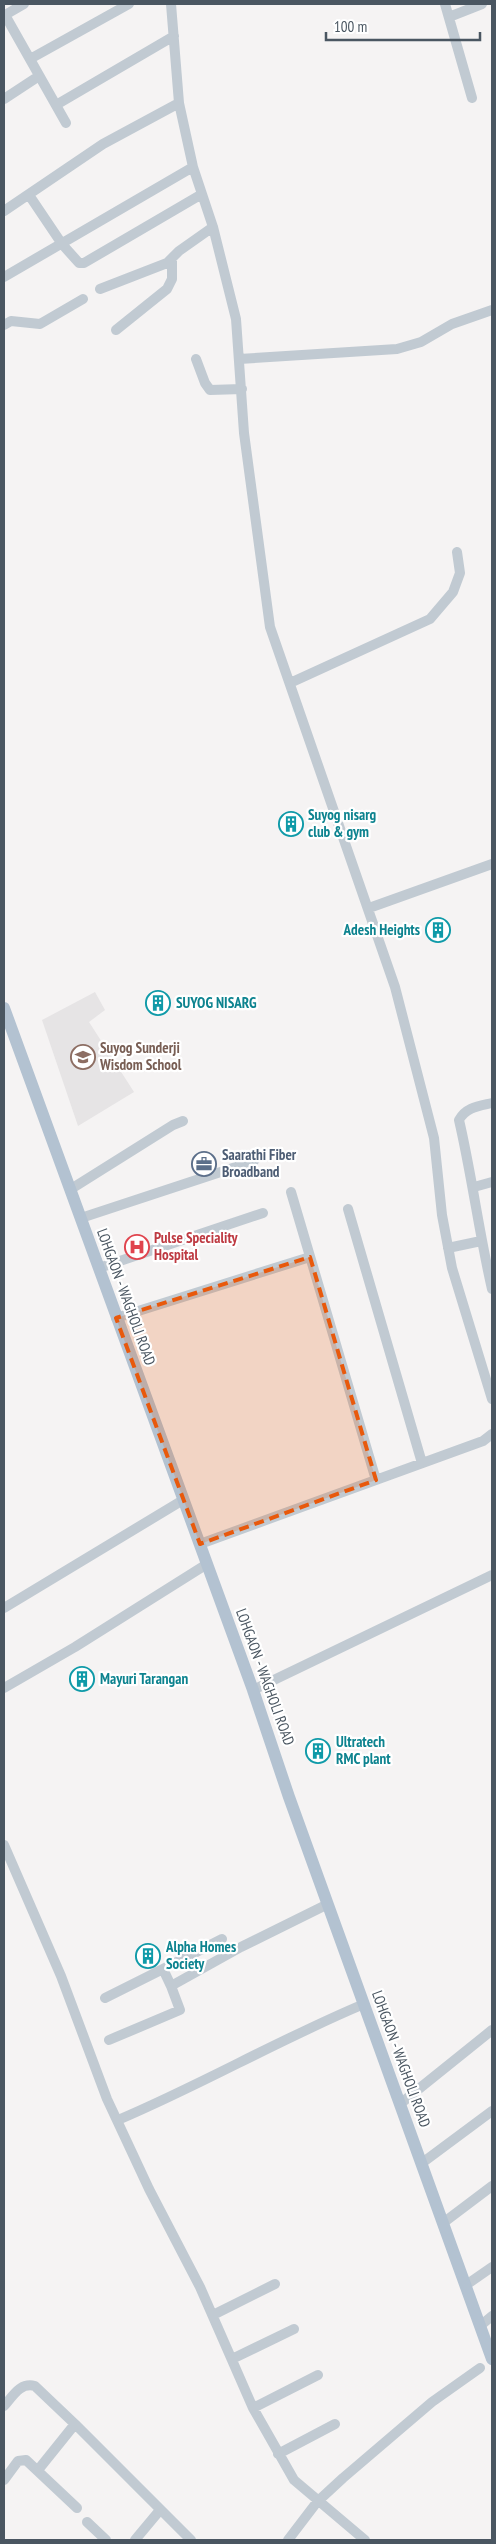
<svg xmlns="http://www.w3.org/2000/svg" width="496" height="2544" viewBox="0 0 496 2544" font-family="'PT Sans Narrow',sans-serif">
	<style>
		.education { fill: #e6e4e5 }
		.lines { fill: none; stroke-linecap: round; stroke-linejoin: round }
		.minor { stroke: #c1cad2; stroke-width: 10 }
		.major { stroke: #b3c2d1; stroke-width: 12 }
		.marked { fill: #e8590c; fill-opacity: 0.2; stroke: #e8590c; stroke-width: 4; stroke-dasharray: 10 6; stroke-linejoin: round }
		.labels { text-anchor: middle; stroke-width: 4.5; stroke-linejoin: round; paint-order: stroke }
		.culture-label { font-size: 15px; font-weight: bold; fill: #0d838f; stroke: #fff; text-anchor: start }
		.education-label { font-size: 15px; font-weight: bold; fill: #785e54; stroke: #fff; text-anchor: start }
		.service-label { font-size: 15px; font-weight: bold; fill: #4e5e75; stroke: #fff; text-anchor: start }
		.health-label { font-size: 15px; font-weight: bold; fill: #be3a42; stroke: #fff; text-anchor: start }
		.street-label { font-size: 15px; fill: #4a5661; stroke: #fff }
	</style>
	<rect width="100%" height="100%" fill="#f5f3f3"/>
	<!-- education -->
	<path class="education" d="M 95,992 L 105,1010 L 89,1022 L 134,1092 L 78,1126 L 42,1020 Z"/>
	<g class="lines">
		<!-- minor -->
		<path class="minor" d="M 24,4 L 5,15 L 66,123
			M 171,4 L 179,103 L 193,167
			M 445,4 L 472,98
			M 449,17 L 482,4
			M 30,59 L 129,4
			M 4,99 L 39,76
			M 56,105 L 174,36
			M 29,195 L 62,244 L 79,263 L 84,263 L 202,194
			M 4,211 L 103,144 L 179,103
			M 4,277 L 193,167 L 213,227 L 236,319 L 244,433 L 270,627 L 395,987 L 434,1138 L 442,1215 L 452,1268 L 492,1399
			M 100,289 L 167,263 L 179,251 L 213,227
			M 4,325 L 11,321 L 40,324 L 83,299
			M 116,330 L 167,289 L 172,279 L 172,259
			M 196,359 L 205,383 L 210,390 L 242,389
			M 239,359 L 397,349 L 421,342 L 452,324 L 492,310
			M 290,683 L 430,619 L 453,592 L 460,573 L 457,552
			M 369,908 L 492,864
			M 492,1103 C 479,1106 466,1107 459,1120 C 472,1176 479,1233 492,1289
			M 474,1187 L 492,1182
			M 71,1189 L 173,1125 L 183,1121
			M 291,1192 L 376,1480
			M 348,1209 L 422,1463
			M 81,1218 L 254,1161
			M 448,1248 L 481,1241
			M 99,1268 L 263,1213
			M 116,1318 L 310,1257
			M 200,1544 L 483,1441 L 492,1434
			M 4,1608 L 183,1500
			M 4,1688 L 75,1647 L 207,1564
			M 253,1690 L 492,1575
			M 4,1845 L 61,1976 L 107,2099 L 149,2189 L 200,2287 L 253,2408 L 294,2480 L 365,2540
			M 163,1969 L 222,1939
			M 105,1998 L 163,1969 L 171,1986 L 241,1947 L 328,1904
			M 109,2040 L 180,2010 L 171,1986
			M 400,2104 L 492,2030
			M 118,2120 C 201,2085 280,2039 364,2004
			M 422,2163 L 492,2111
			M 443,2223 L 492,2186
			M 466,2285 L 492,2267
			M 213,2315 L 275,2284
			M 480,2326 L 492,2316
			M 232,2359 L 294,2329
			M 4,2406 C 13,2396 20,2382 35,2386 L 75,2424 L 38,2470
			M 253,2408 L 318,2375
			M 75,2424 L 191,2540
			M 278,2454 L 335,2424
			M 4,2480 L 18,2461 L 26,2460 L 77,2508
			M 87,2522 L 106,2540
			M 135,2540 L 160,2510
			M 288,2540 L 317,2502 L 343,2478 L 432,2402 L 480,2368"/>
		<!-- major -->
		<path class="major" d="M 4,1008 L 253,1690 L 289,1797 L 492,2359"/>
	</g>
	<!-- marked area -->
	<path class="marked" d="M 310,1257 L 376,1480 L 200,1544 L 116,1318 Z"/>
	<!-- icons -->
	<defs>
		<symbol id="building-ring" viewBox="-11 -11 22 22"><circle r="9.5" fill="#fff" stroke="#0f9aa8" stroke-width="1.5"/><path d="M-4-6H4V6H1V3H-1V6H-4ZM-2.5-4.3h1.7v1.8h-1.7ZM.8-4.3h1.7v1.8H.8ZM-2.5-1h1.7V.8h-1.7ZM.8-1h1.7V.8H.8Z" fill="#0f9aa8"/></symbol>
		<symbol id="school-ring" viewBox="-11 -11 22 22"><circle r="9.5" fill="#fff" stroke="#8d6e63" stroke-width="1.5"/><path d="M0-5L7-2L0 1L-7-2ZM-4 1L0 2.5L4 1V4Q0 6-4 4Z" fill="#8d6e63"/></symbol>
		<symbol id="office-ring" viewBox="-11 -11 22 22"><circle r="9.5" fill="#fff" stroke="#5c6f8a" stroke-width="1.5"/><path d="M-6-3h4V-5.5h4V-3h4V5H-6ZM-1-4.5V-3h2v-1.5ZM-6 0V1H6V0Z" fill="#5c6f8a"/></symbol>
		<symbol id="hospital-ring" viewBox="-11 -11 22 22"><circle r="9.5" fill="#fff" stroke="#e0444e" stroke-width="1.5"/><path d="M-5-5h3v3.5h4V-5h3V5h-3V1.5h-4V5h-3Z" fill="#e0444e"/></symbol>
	</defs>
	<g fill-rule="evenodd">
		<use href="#building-ring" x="277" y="810" width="28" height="28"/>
		<use href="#building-ring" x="424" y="916" width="28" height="28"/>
		<use href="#building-ring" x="144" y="989" width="28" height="28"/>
		<use href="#school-ring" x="69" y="1043" width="28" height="28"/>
		<use href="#office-ring" x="190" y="1150" width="28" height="28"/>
		<use href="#hospital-ring" x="123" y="1233" width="28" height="28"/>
		<use href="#building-ring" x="68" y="1665" width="28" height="28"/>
		<use href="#building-ring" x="304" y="1737" width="28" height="28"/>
		<use href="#building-ring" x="134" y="1942" width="28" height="28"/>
	</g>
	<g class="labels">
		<!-- culture labels -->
		<g class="culture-label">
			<text x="308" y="820">Suyog nisarg<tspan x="308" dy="17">club &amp; gym</tspan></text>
			<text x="420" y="935" text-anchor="end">Adesh Heights</text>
			<text x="176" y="1008">SUYOG NISARG</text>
			<text x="100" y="1684">Mayuri Tarangan</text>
			<text x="336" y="1747">Ultratech<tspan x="336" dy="17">RMC plant</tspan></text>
			<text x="166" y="1952">Alpha Homes<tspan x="166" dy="17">Society</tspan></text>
		</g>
		<!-- education labels -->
		<g class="education-label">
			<text x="100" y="1053">Suyog Sunderji<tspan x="100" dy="17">Wisdom School</tspan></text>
		</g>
		<!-- service labels -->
		<g class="service-label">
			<text x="222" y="1160">Saarathi Fiber<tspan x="222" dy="17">Broadband</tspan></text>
		</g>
		<!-- health labels -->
		<g class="health-label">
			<text x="154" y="1243">Pulse Speciality<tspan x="154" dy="17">Hospital</tspan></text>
		</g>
		<!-- street labels -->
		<g class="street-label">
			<text transform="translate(126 1297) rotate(70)" y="5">LOHGAON - WAGHOLI ROAD</text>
			<text transform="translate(265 1677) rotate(70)" y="5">LOHGAON - WAGHOLI ROAD</text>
			<text transform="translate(401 2059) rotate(70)" y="5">LOHGAON - WAGHOLI ROAD</text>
		</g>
	</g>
	<!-- border -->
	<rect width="496" height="2544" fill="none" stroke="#4a5661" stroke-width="10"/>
	<!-- scale -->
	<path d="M326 32v8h154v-8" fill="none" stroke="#4a5661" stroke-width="2.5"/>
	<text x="334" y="32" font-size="15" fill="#4a5661" stroke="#ffffff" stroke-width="4" paint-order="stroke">100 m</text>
</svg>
